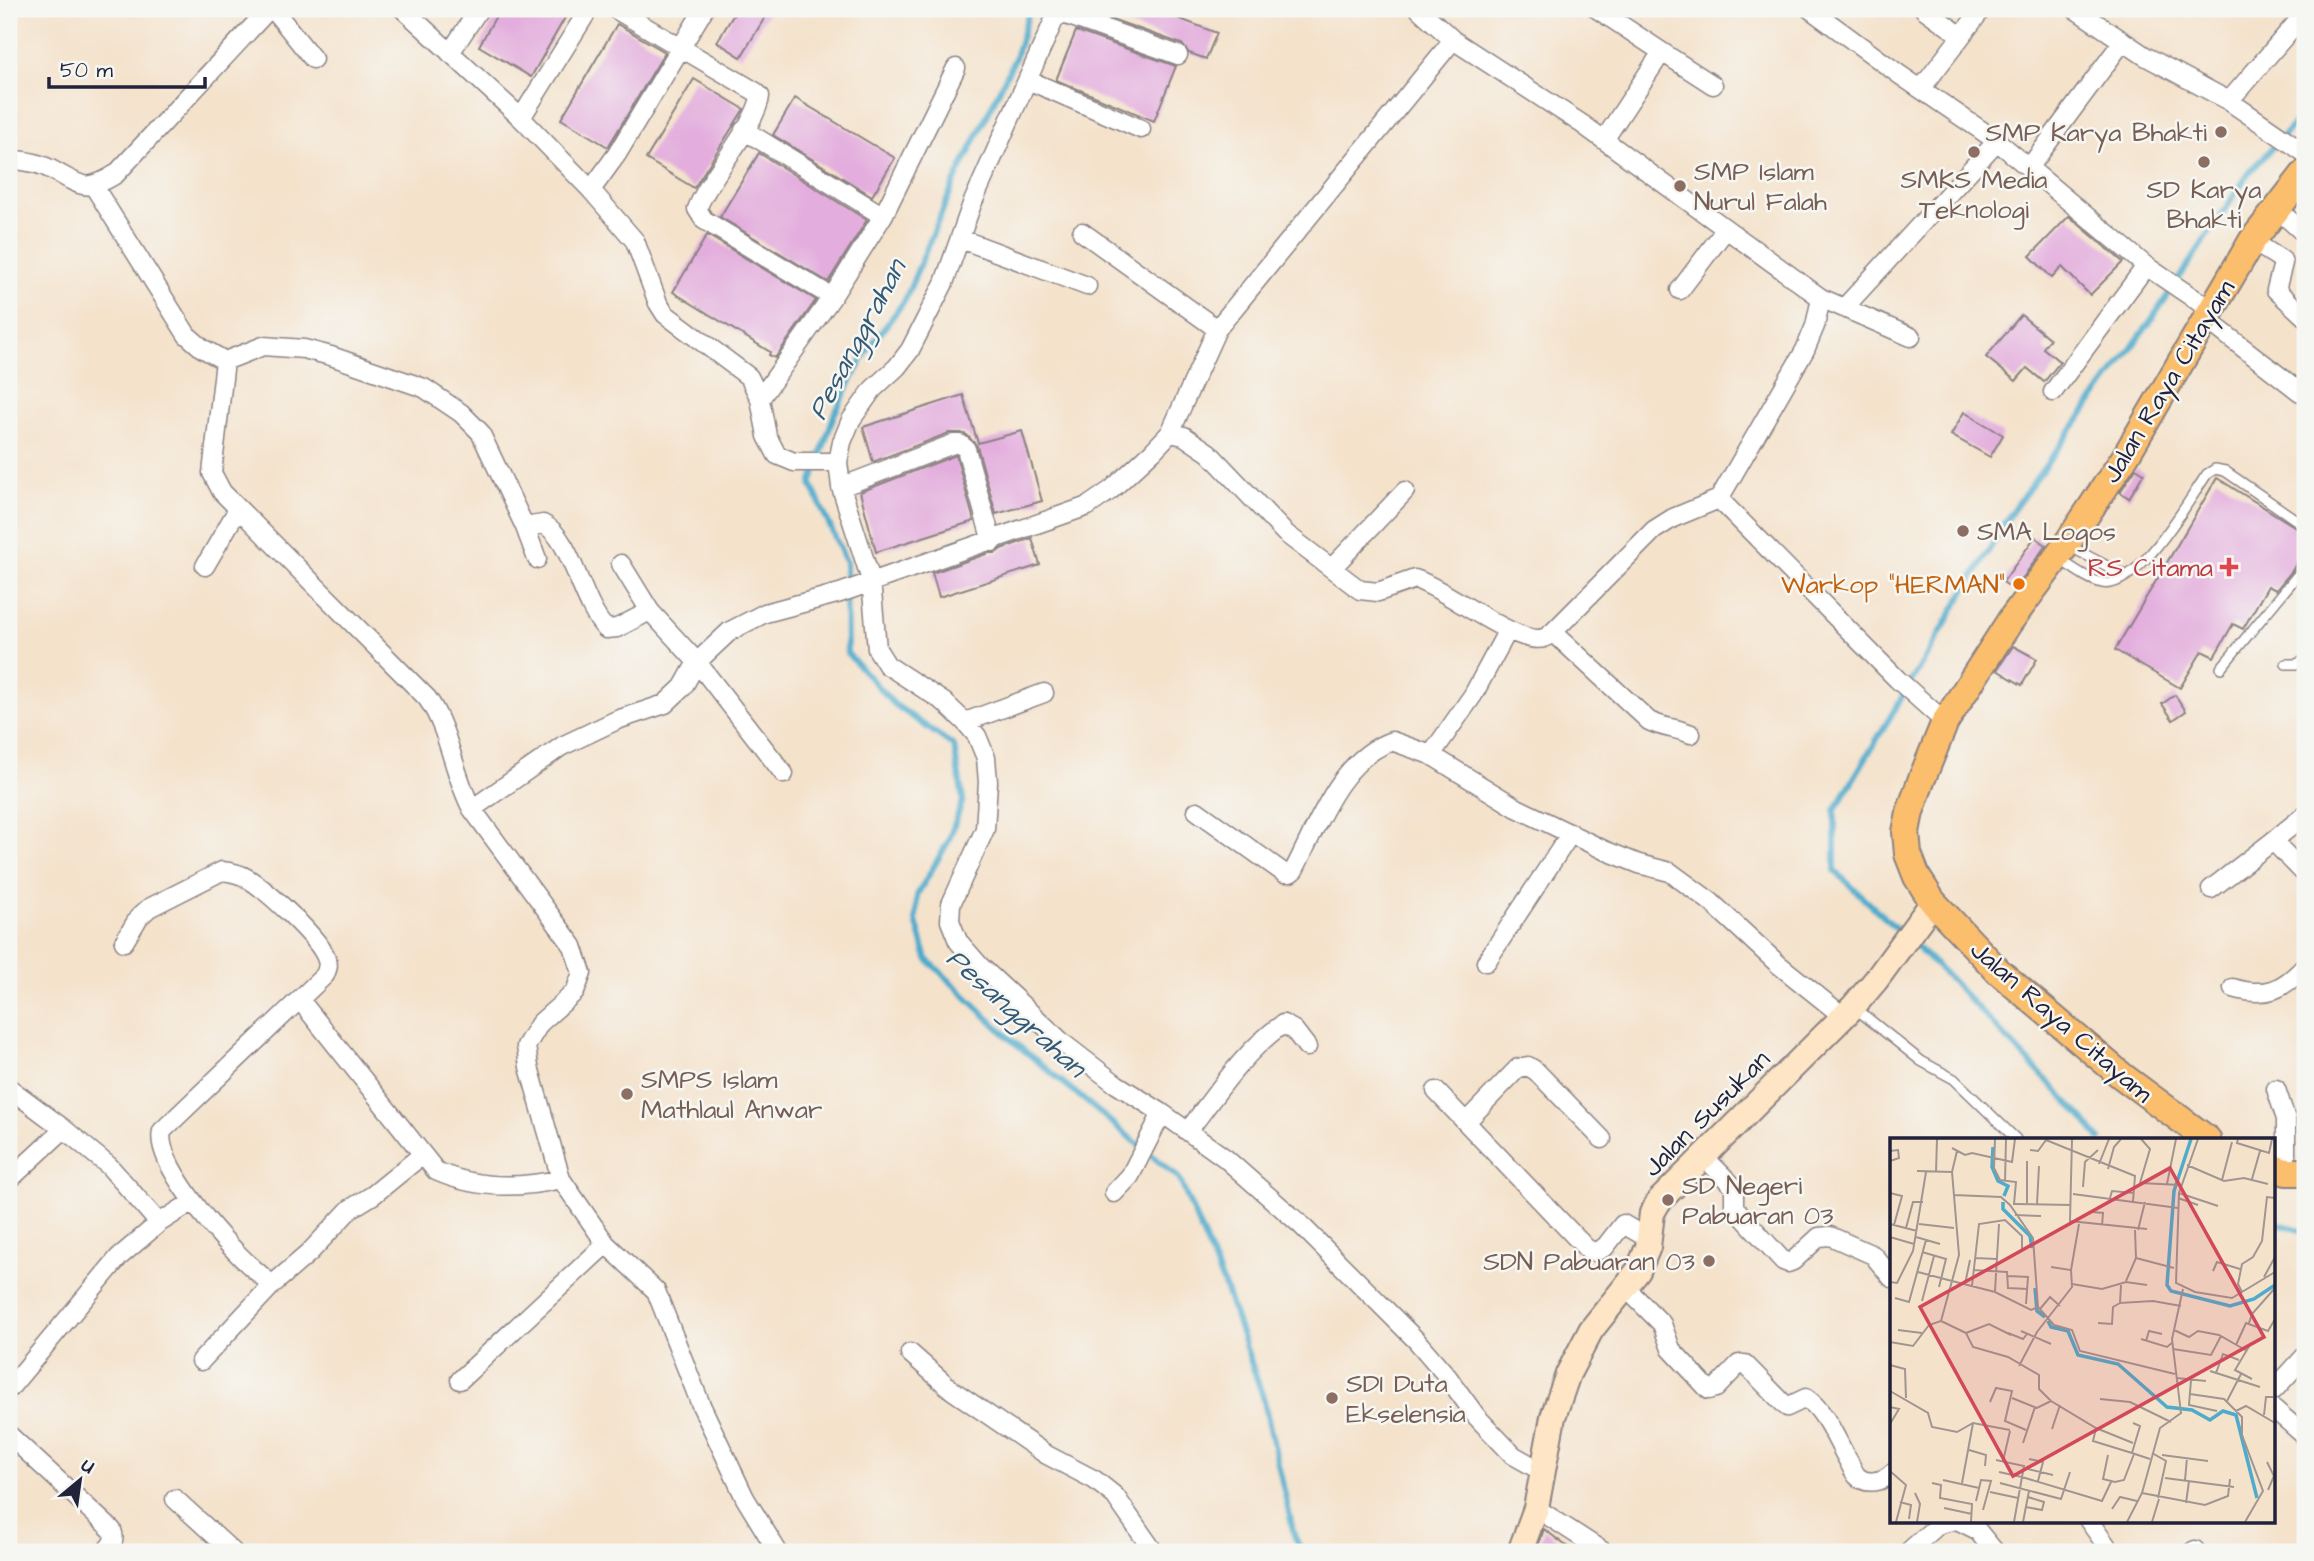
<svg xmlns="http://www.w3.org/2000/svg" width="2314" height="1561" viewBox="0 0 2314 1561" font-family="'Architects Daughter',sans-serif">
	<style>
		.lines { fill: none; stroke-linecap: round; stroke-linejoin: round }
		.stream { stroke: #4eabcc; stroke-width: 6 }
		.building { fill: #e3addd }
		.lane-casing { stroke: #8b8283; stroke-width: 12 }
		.street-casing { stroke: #8b8283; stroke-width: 21 }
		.secondary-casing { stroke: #8b8283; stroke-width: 28 }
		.primary-casing { stroke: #8b8283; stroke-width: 30 }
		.lane { stroke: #fff; stroke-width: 9 }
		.street { stroke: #fff; stroke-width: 18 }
		.secondary { stroke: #fde5c5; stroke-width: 24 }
		.primary { stroke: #fabe6d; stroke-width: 26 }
		.education-dot { fill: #8d6e63; stroke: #f6f6f2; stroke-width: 2.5 }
		.health-dot { fill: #e0444e; stroke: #f6f6f2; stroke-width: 2.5 }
		.food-dot { fill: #e8710a; stroke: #f6f6f2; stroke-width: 2.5 }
		.labels { text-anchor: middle; stroke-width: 5; stroke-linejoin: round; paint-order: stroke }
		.education-label { font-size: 26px; fill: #785e54; stroke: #f6f6f2; text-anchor: start }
		.street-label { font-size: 26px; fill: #22223b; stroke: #f6f6f2 }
		.health-label { font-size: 26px; fill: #be3a42; stroke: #f6f6f2; text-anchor: end }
		.food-label { font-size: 26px; fill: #c56008; stroke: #f6f6f2; text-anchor: end }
		.water-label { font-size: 28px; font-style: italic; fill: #345975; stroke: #f6f6f2 }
		.inset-river { fill: none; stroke: #4eabcc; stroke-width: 3.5 }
		.inset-road { fill: none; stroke: #a09591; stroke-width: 2 }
		.view { fill: #d1495b; fill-opacity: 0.15; stroke: #d1495b; stroke-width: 3.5 }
		.inset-edge { fill: none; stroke: #22223b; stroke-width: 3.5 }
	</style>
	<rect width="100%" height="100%" fill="#f6f6f2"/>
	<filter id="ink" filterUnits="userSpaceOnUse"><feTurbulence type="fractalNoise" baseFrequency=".0143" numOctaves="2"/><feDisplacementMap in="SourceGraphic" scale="14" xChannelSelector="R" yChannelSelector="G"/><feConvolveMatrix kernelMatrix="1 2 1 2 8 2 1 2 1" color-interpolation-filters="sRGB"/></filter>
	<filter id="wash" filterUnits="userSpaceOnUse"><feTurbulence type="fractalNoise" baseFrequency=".00686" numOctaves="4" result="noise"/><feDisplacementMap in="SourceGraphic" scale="28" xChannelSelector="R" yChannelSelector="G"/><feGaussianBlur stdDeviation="1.57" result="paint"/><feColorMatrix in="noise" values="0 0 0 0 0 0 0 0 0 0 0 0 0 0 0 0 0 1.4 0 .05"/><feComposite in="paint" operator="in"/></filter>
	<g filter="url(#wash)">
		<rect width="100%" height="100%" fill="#f4e2cb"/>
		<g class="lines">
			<!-- stream -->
			<path class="stream" d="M 1030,9 L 1015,58 L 955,181 L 905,300 L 865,354 L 834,415 L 811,484 L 846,562 L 847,653 L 894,704 L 954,746 L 963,800 L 948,842 L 917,895 L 916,921 L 927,959 L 1009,1038 L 1179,1178 L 1226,1290 L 1263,1397 L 1294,1535 L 1302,1552
				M 1902,934 L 1835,871 L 1835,810 L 2011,513 L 2148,325 L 2249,173 L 2305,112
				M 1910,941 L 1945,974 L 2081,1116 L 2100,1139
				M 2274,1223 L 2305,1231"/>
		</g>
		<g id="blocks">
			<!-- building -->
			<path class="building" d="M 500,9 L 570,9 L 531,77 L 479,46 Z
				M 737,9 L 770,9 L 741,57 L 717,42 Z
				M 1090,9 L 1154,9 L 1217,33 L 1206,59 L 1189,53 L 1182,44 L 1089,11 Z
				M 617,24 L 665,52 L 608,147 L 561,119 Z
				M 1076,31 L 1176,66 L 1154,121 L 1056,80 Z
				M 694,79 L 744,109 L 694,188 L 646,159 Z
				M 795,98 L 895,158 L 872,196 L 773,135 Z
				M 759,153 L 867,220 L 828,282 L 720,217 Z
				M 2069,216 L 2123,262 L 2090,295 L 2062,267 L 2052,278 L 2030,256 Z
				M 707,235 L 816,300 L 775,358 L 769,355 L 770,352 L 673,292 Z
				M 2021,315 L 2050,339 L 2043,348 L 2060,362 L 2044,382 L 2027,368 L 2016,381 L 1986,357 Z
				M 963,395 L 978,443 L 1022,431 L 1042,501 L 996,514 L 977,446 L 967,435 L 961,433 L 949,433 L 873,462 L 863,427 Z
				M 1964,412 L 2003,435 L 1990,457 L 1951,435 Z
				M 956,455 L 974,521 L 876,552 L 860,492 Z
				M 2136,468 L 2144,473 L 2129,498 L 2120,492 Z
				M 2217,478 L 2305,533 L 2305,548 L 2292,571 L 2276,590 L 2268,586 L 2243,629 L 2233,624 L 2214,657 L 2202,651 L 2180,688 L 2115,650 Z
				M 2035,537 L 2046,545 L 2014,590 L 2003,582 Z
				M 1032,538 L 1040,565 L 939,597 L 932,573 L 989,553 L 996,553 L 1001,549 Z
				M 2013,646 L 2037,659 L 2022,685 L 1997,670 Z
				M 2175,695 L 2186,711 L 2173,720 L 2162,704 Z
				M 1544,1529 L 1574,1552 L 1536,1552 Z"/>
		</g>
	</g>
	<g filter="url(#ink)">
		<use href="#blocks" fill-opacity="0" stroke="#8b8283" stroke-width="2"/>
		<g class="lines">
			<defs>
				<path id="lane" d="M 2069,546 L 2126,576
					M 2059,559 C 2072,567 2086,579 2102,583 C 2137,591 2189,500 2207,474 L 2215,469 L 2225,471 L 2305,526
					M 2286,664 L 2298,664 L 2305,658
					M 2221,668 L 2305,566
					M 1855,1008 L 1921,1061 L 1954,1079 L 2016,1139"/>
				<path id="street" d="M 273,9 L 313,59
					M 403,9 L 521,118 L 591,190 L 635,241 L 658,303 L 665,314 L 749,377 L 760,399 L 767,436 L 777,455 L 794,462 L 838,462
					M 615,9 L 756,92 L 760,96 C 758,123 708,178 697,209 L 704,220 L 832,297
					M 1059,9 L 972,204 L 944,283 L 910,350 L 897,367 L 873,389 L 851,420 L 842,442 L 838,462 L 841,487 L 871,580 L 877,649 L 887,665 L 944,702 L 965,722 L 977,736 L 986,758 L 988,782 L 985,829 L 951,904 L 950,921 L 958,941 L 979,965 L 1064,1044 L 1116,1084 L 1162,1113 L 1225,1158 L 1300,1224 L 1416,1340 L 1447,1376 L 1476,1416 L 1513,1455 L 1541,1471
					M 1419,9 L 1453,40 L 1582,124 L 1821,298 L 1911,337
					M 1597,9 L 1662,52 L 1604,140
					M 1810,9 L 1900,75 L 1997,141 L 2146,266 L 2211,310
					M 1924,9 L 1960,35
					M 2075,9 L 2145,56 L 2229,101 L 2305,153
					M 1058,12 L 1178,55
					M 1662,52 L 1713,85
					M 450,53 L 479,9
					M 1028,80 L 1141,129
					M 1921,89 L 1982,9
					M 2229,101 L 2305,13
					M 521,118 L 589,9
					M 744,130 L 883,216 L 832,297 L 760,399
					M 9,160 C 26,160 41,163 56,172 C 83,187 87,192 116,174 L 269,9
					M 2029,168 L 2123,41
					M 93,185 L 187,335 L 202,348 L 225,361
					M 591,190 L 617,154 L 704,9
					M 2276,208 L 2305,234
					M 883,216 L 956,68
					M 961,239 L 1087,286
					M 2252,241 L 2282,260 L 2283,263 L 2276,290 L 2305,317
					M 1680,290 L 1726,229
					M 1844,308 L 1997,141
					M 2206,319 L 2300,392
					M 1217,329 L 1453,40
					M 225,361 L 212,473 L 222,492 L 427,698 C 450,730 453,774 472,809 L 573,946 L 582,973 L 575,992 L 540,1023 L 526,1046 L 529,1067 L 561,1179 L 606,1244 L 656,1291 L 701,1405 L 745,1498 L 778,1552
					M 225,361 L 263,346 L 304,349 L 331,356 L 424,388 L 461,413 L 480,432 L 525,527 L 537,559
					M 2053,392 L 2146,266
					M 1170,433 L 1184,436 L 1209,453 L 1285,533 L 1360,590 L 1378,592 L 1415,579 C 1445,588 1518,647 1544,638 C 1548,637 1550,634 1553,632 L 1654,530 L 1673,518 L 1719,499 L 1805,350 L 1815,326 L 1821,298
					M 841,487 L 953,444 L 960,444 L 966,449 L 992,542
					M 1719,499 L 1897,679 L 1945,722
					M 525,527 L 543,524 C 572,537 581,604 606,629 L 617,628 L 650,611
					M 621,564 L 650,611 L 697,662 L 784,774
					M 205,566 L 238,509
					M 1332,568 L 1405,491
					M 1508,630 L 1473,695 L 1431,755 L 1517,808 L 1604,850 L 1639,864 L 1670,872 L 1711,902 L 1778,964 L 1844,1017
					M 1553,632 L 1649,721 C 1663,728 1677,728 1691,734
					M 965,722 L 1044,693
					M 472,809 L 562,746 L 617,720 L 665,704 L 683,687 L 697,662 L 730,631 L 765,613 L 840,593 L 1088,506 L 1111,490 L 1153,451 L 1170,433 L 1217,329 L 1082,232
					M 1197,811 L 1284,873 L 1290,873 L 1294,870 C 1318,824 1340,759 1392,741 L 1431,755
					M 2273,841 L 2305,815
					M 2211,889 L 2273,841 L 2305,874
					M 124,942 L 139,917 L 149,908 L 222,871 C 230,872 236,873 243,876 C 263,886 321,939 327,960 C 329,966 327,970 325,975 L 162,1131 C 154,1161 215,1231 236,1252 C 247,1264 260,1274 272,1285
					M 1486,962 L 1571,833
					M 2233,988 C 2266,998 2283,990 2305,966
					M 300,1000 L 436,1171 C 476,1189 518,1189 561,1179
					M 9,1088 L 64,1129 L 109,1166 L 159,1223
					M 2276,1089 L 2286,1119 L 2286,1172
					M 1436,1091 L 1587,1249 L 1595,1252 L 1605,1247 L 1623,1224 L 1649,1239
					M 1466,1122 L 1518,1068 L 1528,1066 L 1536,1071 L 1602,1139
					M 1188,1131 C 1217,1093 1244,1051 1283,1024 L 1294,1030 L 1307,1047
					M 1703,1156 L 1734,1187 L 1734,1207 L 1783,1261 L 1788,1263 L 1793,1261 L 1819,1237 L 1830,1236 L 1873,1255 L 1892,1278
					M 9,1180 L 64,1129
					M 1114,1193 L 1130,1176 L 1162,1113
					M 1625,1287 L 1662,1324 L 1671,1349 L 1709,1390 L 1716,1388 L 1739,1364 L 1745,1364 L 1787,1407 L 1806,1398 C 1826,1411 1837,1442 1849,1462 C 1851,1466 1854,1473 1857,1476 C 1867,1486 1884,1481 1892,1473
					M 910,1353 L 952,1390 L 1047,1455 L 1095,1480 L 1115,1496 L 1154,1552
					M 201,1361 L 272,1285 L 309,1253 L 350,1209 L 373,1195 L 422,1155
					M 460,1380 L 606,1244
					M 9,1389 L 119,1257 L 159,1223 L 192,1202
					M 2274,1390 L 2305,1356
					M 2274,1409 L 2305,1436
					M 9,1435 L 112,1530 C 116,1541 112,1544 105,1552
					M 175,1499 L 233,1552
					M 1536,1508 L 1604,1552
					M 1959,1521 L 1977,1530 L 1995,1552
					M 2089,1521 L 2111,1552
					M 1908,1552 L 1939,1524 L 1952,1521
					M 2192,1552 L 2195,1550"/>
				<path id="secondary" d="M 1520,1552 L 1536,1508 L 1553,1417 L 1568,1374 L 1591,1330 L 1638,1271 L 1648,1247 L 1652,1213 L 1659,1201 L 1853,1007 L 1876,980 L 1933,902"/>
				<path id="primary" d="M 2207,1139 L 2122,1076 L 1999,972 L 1933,902 L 1917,877 L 1908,854 L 1906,832 L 1910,812 L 1921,781 L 1945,722 L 2010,621 L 2066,545 L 2125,457 L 2252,241 L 2305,173
					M 2274,1168 L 2286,1172 L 2305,1172"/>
			</defs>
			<!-- lane casing -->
			<use href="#lane" class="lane-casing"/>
			<!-- street casing -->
			<use href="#street" class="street-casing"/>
			<!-- secondary casing -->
			<use href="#secondary" class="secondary-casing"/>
			<!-- primary casing -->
			<use href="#primary" class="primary-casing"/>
			<!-- lane -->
			<use href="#lane" class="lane"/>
			<!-- street -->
			<use href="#street" class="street"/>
			<!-- secondary -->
			<use href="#secondary" class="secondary"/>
			<!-- primary -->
			<use href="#primary" class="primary"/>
		</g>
	</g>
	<!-- markers -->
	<g class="education-dot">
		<circle cx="2221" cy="132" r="7"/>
		<circle cx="1974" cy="152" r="7"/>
		<circle cx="2204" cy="162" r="7"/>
		<circle cx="1680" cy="186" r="7"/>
		<circle cx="1963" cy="531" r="7"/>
		<circle cx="627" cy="1094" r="7"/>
		<circle cx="1668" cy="1200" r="7"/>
		<circle cx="1709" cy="1261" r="7"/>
		<circle cx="1332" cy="1398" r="7"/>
	</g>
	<path class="health-dot" d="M2225.5 556.5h7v7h7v7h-7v7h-7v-7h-7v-7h7z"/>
	<circle class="food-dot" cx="2019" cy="584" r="7"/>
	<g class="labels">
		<!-- education labels -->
		<g class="education-label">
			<text x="2207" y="141" text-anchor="end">SMP Karya Bhakti</text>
			<text x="1694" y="180">SMP Islam<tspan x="1694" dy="30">Nurul Falah</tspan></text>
			<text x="1974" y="188" text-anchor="middle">SMKS Media<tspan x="1974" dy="30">Teknologi</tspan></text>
			<text x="2204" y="198" text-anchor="middle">SD Karya<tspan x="2204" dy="30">Bhakti</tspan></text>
			<text x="1977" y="540">SMA Logos</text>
			<text x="641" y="1088">SMPS Islam<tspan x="641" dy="30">Mathlaul Anwar</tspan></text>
			<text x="1682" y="1194">SD Negeri<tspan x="1682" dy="30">Pabuaran 03</tspan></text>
			<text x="1695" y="1270" text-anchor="end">SDN Pabuaran 03</text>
			<text x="1346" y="1392">SDI Duta<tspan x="1346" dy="30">Ekselensia</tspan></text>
		</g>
		<!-- street labels -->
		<g class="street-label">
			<text transform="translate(2168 381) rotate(-59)" y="9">Jalan Raya Citayam</text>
			<text transform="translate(2062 1021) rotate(41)" y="9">Jalan Raya Citayam</text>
			<text transform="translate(1706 1113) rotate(-45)" y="9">Jalan Susukan</text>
		</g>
		<!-- health labels -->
		<g class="health-label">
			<text x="2213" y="576">RS Citama</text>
		</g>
		<!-- food labels -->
		<g class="food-label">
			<text x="2005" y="593">Warkop "HERMAN"</text>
		</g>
		<!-- water labels -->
		<g class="water-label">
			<text transform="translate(856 339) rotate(-62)" y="10">Pesanggrahan</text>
			<text transform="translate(1017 1012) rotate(42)" y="10">Pesanggrahan</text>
		</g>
	</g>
	<!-- overview -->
	<g transform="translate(1890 1138)">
		<rect width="385" height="385" fill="#f4e2cb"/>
		<path class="inset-river" d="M 301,1 L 284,53 L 277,147 L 281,153 L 340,168 L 364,161 L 385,147M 103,9 L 102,29 L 108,43 L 118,48 L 114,58M 113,64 L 113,71 L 140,98 L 142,110M 145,150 L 147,173 L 155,179M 158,183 L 161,189 L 178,193 L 188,217 L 228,226 L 277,269 L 302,272 L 320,282 L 333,273 L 346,277 L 367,360"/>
		<path class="inset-road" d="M 105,1 L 104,30 L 110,42 L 126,44 L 124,66M 182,1 L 180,83 L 257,91M 308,1 L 289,55 L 286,145 L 305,154 L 342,160 L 385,134M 348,1 L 347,5 L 379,15 L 382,1M 62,10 L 75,17 L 82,15 L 122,24 L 125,1M 140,12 L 148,13 L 156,2 L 245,38 L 243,63M 0,13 L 8,12 L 9,20 L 0,23M 209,26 L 219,1M 297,27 L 334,43 L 354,40 L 378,46M 218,31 L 224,9 L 231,1M 27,33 L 62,34 L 69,117 L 62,143 L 28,134M 46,34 L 47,1M 62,34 L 67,13M 362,41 L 370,13M 332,42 L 342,4M 115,44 L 116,1M 250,45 L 260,11 L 251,1M 250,45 L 290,47M 277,46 L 286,1M 193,49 L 195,24 L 208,12M 0,55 L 12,58 L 4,87M 289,55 L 328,68M 183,56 L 288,70M 64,57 L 111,59 L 120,67 L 143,100 L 148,169 L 164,187 L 182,192 L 190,213 L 285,236M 220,60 L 222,53 L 244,55M 288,60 L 308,67M 137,65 L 137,23M 123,66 L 181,67M 147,66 L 149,28M 203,74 L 213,75 L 212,88M 125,77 L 151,78M 0,86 L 27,93M 29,86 L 64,90M 16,90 L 23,64 L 33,64M 248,92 L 255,64M 0,99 L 24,106M 26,99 L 50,106M 32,114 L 56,121 L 49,149M 85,120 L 107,121M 246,120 L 284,130M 83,132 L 117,134 L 118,150 L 138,151M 181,132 L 189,86M 323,133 L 327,124 L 350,131M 118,138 L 138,139 L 136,166M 374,139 L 385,119M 236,143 L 246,120 L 245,92M 0,144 L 7,145 L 23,113 L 36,34M 75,146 L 80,122M 182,146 L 212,151 L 236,144 L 257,147M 231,147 L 230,165 L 263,163 L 291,168M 82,148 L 89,86 L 115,82 L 132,98 L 132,111M 105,153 L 109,86M 352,154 L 348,146 L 352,126 L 363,119 L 372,103 L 377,59 L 385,60M 5,160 L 19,164 L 36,102M 32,163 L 44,118M 150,171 L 160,159 L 170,168M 51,183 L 76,195M 208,185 L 222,186 L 223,169 L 230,165M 359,185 L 362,176 L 385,150M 8,192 L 32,195M 284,192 L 299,199 L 308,193 L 329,197 L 357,213M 131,193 L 161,206M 76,195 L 83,209 L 118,219 L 149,237 L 149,251 L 161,263 L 206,290 L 243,305M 76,195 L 99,186 L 121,197M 118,195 L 133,201 L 137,196M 251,201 L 277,209 L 283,204M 256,203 L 259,193 L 272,196M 0,204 L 23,208 L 39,187 L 51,183 L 62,143 L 105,154 L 141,172 L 148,169M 361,205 L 345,232 L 362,241M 346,207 L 356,185 L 378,193 L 385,181M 283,211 L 321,217 L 331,198M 0,227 L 15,231 L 16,260M 129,228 L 147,194 L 182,149 L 181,132 L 161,129M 320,233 L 370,249M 326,235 L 333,216 L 349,222M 287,240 L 316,243M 301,242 L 299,267 L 327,273M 0,253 L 38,275 L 42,289 L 67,294 L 83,285 L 120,292M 300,256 L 334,261 L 352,279 L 352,297 L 373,353 L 355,384M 122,260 L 147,270 L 161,263M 210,261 L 240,264 L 281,284M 337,263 L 351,236M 100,264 L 106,250 L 122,253 L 115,283 L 136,292M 0,269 L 9,271 L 0,286M 346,273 L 356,268 L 385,285M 374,277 L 376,259 L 383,259M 243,285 L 250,288 L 242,315 L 260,321M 206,290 L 203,303 L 242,315M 162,291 L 170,267M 133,305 L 145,269M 79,312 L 96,317 L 95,328M 262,315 L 276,323 L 268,360M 218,317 L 213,341 L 225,344 L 234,342 L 244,316M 272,317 L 318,323M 139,321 L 153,324 L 148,343M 106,322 L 134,328 L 132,339 L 212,363 L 221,344M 113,323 L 120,293M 377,324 L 384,338 L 378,352M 138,331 L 163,337M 0,333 L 16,347 L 6,384M 109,334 L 132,339 L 124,384M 275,340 L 344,349M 53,342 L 89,350M 295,342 L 297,320M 42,345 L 51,347 L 50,360 L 82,366 L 81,384M 72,345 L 83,285M 110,345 L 171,361 L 180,334M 100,354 L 128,360M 25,355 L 30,366 L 27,384M 252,355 L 315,367 L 338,358 L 340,341M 86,363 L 91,342 L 101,343 L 93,372M 10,364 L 21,367 L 19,381M 296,365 L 299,343M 136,369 L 152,372 L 154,364 L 138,359M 54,370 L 82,376M 222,371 L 230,359 L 247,363M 133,384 L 139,353M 237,384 L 252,355 L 270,290 L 291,275 L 282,201 L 293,151M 262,384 L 269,361"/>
		<path class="view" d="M 280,30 L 374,199 L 123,338 L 30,169 Z"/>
		<rect width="385" height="385" class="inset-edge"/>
	</g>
	<!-- margin -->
	<rect width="2314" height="1561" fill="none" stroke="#f6f6f2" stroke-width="35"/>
	<!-- north arrow -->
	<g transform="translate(80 1480) rotate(29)" stroke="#f6f6f2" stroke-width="5" paint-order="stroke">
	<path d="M0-5L12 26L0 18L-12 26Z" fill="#22223b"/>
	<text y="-10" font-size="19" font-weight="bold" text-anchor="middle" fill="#22223b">U</text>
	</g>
	<!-- scale -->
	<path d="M49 77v10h156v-10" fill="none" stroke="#22223b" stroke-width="3.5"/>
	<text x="60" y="77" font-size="21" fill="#22223b" stroke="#f6f6f2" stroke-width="5" paint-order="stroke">50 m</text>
</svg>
